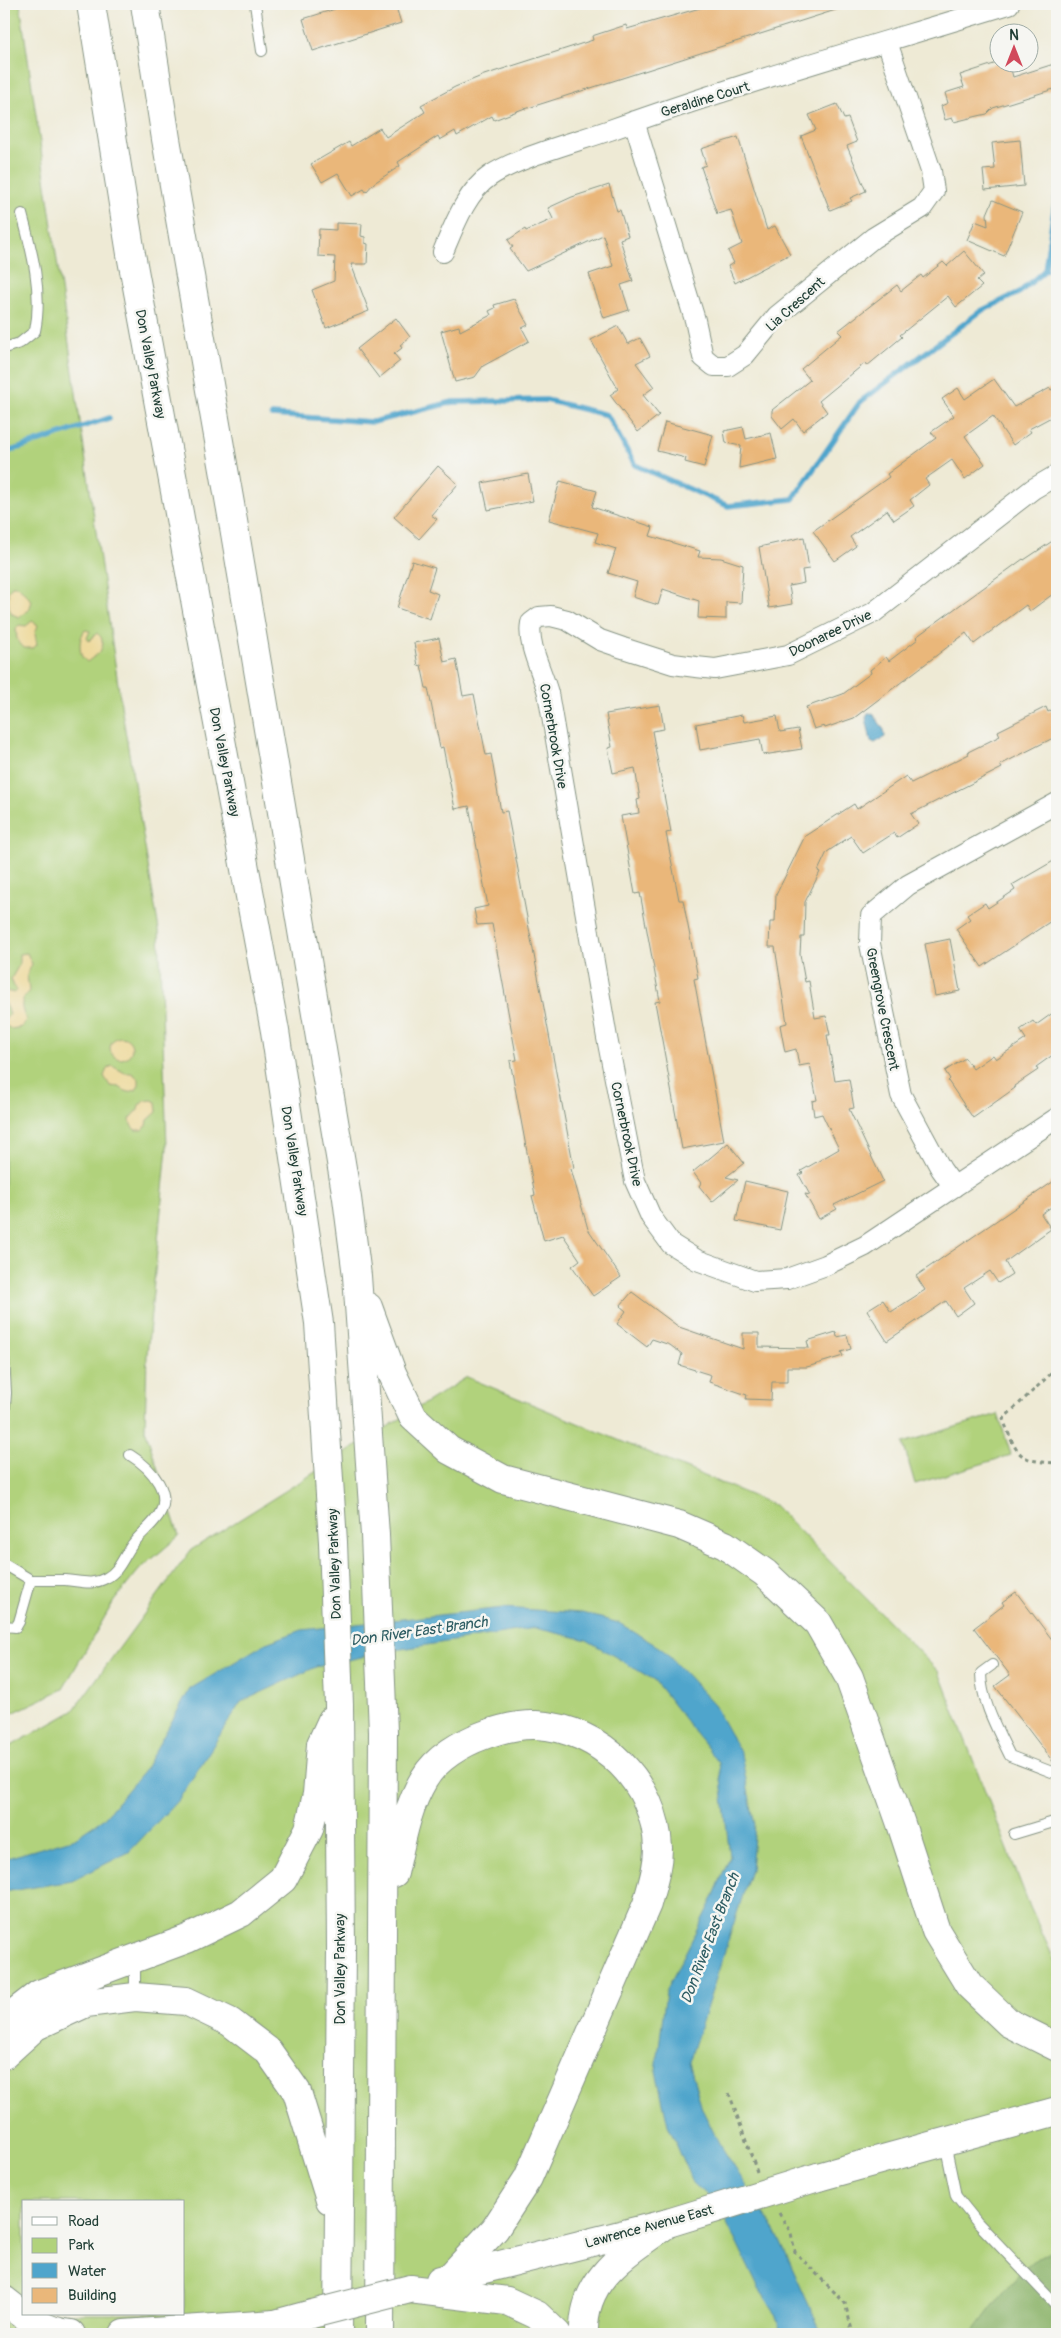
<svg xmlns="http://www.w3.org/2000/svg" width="1061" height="2338" viewBox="0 0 1061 2338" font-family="Pangolin,sans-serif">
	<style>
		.green { fill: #b1d27b; stroke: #688858; fill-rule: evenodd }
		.forest { fill: #8cb46b; stroke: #567850 }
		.sand { fill: #eeda9e; stroke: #868c69 }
		.water { fill: #4fa5cc; stroke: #377180 }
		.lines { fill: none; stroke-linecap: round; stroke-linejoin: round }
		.stream { stroke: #4fa5cc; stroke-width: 5.5 }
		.building { fill: #eab77a }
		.service-casing { stroke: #869484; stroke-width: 12 }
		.minor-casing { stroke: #869484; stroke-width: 22 }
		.secondary-casing { stroke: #869484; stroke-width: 30 }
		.motorway-casing { stroke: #869484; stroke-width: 30 }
		.path { stroke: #869484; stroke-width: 3; stroke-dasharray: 4 4; stroke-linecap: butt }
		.service { stroke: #fff; stroke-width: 10 }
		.minor { stroke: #fff; stroke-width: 20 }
		.secondary { stroke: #fff; stroke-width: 28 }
		.motorway { stroke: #fff; stroke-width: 28 }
		.secondary-bridge-casing { stroke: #869484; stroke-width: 30; stroke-linecap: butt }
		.secondary-bridge { stroke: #fff; stroke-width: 28 }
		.labels { text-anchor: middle; stroke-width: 5; stroke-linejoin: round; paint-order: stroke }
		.street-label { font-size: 14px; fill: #1f3d34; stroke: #f6f6f2 }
		.water-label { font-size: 15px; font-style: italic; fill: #2d5c62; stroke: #f6f6f2 }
	</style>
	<rect width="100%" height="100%" fill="#f6f6f2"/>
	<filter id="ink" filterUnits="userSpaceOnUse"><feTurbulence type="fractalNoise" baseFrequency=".02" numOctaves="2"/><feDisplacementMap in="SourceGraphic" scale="10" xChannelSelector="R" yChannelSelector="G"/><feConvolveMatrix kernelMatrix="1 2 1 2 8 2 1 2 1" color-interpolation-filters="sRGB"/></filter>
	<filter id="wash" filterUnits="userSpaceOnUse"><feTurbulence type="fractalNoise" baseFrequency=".0096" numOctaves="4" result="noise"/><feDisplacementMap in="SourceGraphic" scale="20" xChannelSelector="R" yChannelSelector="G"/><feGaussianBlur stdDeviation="1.12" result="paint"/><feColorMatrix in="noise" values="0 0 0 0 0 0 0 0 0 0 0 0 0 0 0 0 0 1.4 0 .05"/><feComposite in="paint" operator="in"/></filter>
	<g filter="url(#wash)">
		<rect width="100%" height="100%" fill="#eeead5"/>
		<!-- green -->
		<path class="green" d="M 4,4 L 20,4 L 122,712 L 159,930 L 167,1148 L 147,1354 L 145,1429 L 179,1536 L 139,1570 L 114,1601 L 63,1689 L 4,1717 Z
			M 467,1377 L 774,1505 L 939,1672 L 1030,1907 L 1057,1966 L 1057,2334 L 4,2334 L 4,1750 L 73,1711 L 191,1550 ZM 24,2202 L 184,2202 L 184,2314 L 24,2314 Z
			M 998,1414 L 1011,1455 L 915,1484 L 903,1443 Z"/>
		<!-- forest -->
		<path class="forest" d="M 1057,2249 L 1057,2334 L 972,2334 C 989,2312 1029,2252 1057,2249 Z"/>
		<!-- sand -->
		<path class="sand" d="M 12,586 L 18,586 L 32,601 L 29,610 L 19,617 L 12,614 L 9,608 L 8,591 Z
			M 32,621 L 38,625 L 35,634 L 37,645 L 33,648 L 24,648 L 17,640 L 16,628 L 19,625 L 26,626 Z
			M 85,630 L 90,631 L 87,638 L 89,641 L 97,633 L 101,637 L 103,644 L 100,652 L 87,662 L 82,657 C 79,648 79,638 85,630 Z
			M 27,953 L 32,964 L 27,975 L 29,991 C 19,1002 21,1007 26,1020 L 22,1027 L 11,1029 L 5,1025 L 4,1021 L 10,1013 C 5,1006 1,1000 5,991 L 15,993 L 16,991 L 11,979 L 19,965 L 19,954 Z
			M110 1048a11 11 0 1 1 22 0a11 11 0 1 1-22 0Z
			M 112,1066 L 125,1073 L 132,1073 L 139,1079 L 139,1085 L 136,1090 L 127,1092 L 119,1087 L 110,1086 L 104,1076 L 107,1069 Z
			M 152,1100 L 156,1102 L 157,1112 L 148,1120 L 147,1126 L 142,1130 L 135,1130 L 131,1125 L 130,1119 L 138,1110 L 139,1105 L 145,1101 Z"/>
		<!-- water -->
		<path class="water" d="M 873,713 L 884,730 L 885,737 L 875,743 L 871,741 L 866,718 L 868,714 Z
			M 503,1608 L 582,1613 L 619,1623 L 662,1649 L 713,1703 L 741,1754 L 755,1825 L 751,1870 L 689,2062 L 702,2109 L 719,2143 L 776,2232 L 822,2334 L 782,2334 L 773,2309 L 759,2289 L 719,2207 L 693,2183 L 668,2125 L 656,2071 L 666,1991 L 712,1900 L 730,1857 L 719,1763 L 654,1680 L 587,1640 L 535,1628 L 389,1651 L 316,1667 L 241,1702 L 179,1799 L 129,1852 L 72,1881 L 4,1892 L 4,1859 L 75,1838 L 103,1819 L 143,1772 L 190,1689 L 266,1643 L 302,1630 Z"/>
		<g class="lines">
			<!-- stream -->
			<path class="stream" d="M 272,415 L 373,422 L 453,402 L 546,400 L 607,415 L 635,465 L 728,506 L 793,499 L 860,402 L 981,311 L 1020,292 L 1045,270 L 1057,190
				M 4,453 L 109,418"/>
		</g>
		<g id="blocks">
			<!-- building -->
			<path class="building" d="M 333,4 L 395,4 L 401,23 L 313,51 L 303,19 L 335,9 Z
				M 714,4 L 844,4 L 845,7 L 525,109 L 525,108 L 494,120 L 492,116 L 457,136 L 455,131 L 440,140 L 438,136 L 398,162 L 400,166 L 374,183 L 366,192 L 364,189 L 352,196 L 338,173 L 322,182 L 311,164 L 349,142 L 351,146 L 380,128 L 386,137 L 425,112 L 421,105 L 455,87 L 484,75 L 593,40 L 592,36 L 626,25 L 627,29 Z
				M 1000,62 L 1009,62 L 1013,77 L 1057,63 L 1057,88 L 993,108 L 987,114 L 978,116 L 954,122 L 952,118 L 945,120 L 941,106 L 948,103 L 945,93 L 964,87 L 960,75 Z
				M 837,104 L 844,119 L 848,118 L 857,142 L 847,146 L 866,191 L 850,198 L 852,201 L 830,210 L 801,136 L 816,130 L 809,115 Z
				M 738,137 L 767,230 L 775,226 L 790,254 L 735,283 L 728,266 L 734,263 L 728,251 L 742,244 L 731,210 L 717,214 L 701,167 L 706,165 L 701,149 Z
				M 1020,140 L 1024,186 L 985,190 L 983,170 L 995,169 L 992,143 Z
				M 609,185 L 617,211 L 620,210 L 628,236 L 620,239 L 633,281 L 621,285 L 629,310 L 604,318 L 589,274 L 613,266 L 603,235 L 526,271 L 510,249 L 513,247 L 508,240 L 525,229 L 526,231 L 553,219 L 548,208 L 572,197 Z
				M 993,200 L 1022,212 L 1004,256 L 967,240 L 975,221 L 988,226 L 987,214 Z
				M 336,223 L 362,224 L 361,236 L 365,237 L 365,243 L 368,244 L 367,264 L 351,264 L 369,311 L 326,328 L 312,290 L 334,281 L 335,257 L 318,256 L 319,229 L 336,230 Z
				M 964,251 L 984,275 L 977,281 L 982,286 L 956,307 L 948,296 L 900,335 L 902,337 L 867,366 L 865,363 L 819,401 L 827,412 L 803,431 L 794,419 L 782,429 L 772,416 L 772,410 L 810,380 L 801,369 L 842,335 L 838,331 L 897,285 L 901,291 L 921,275 L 923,278 L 943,262 L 947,266 Z
				M 514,299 L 528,325 L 522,328 L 529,341 L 483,366 L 475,377 L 455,382 L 441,331 L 459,326 L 460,331 L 491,315 L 489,311 L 495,308 L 494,305 Z
				M 396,318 L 410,337 L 400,345 L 402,348 L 394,354 L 400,361 L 379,378 L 357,349 Z
				M 618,326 L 628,344 L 640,338 L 650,356 L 636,363 L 654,387 L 643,395 L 659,415 L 638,432 L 610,395 L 618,389 L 591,340 Z
				M 994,379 L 1014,407 L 1050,388 L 1051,390 L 1057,387 L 1057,414 L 1029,429 L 1031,432 L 1013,445 L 993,416 L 965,436 L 985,464 L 965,479 L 952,460 L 925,479 L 929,485 L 910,500 L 914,506 L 894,520 L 887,510 L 850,537 L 856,546 L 835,561 L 813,531 L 889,477 L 887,474 L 936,438 L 931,432 L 954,416 L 942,399 L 958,388 L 965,399 Z
				M 665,422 L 713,435 L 704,467 L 685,462 L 686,458 L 657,451 Z
				M 743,427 L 746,439 L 771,433 L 777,459 L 739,468 L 741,446 L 726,443 L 724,431 Z
				M 438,466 L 458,484 L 431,515 L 437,519 L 419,539 L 394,517 Z
				M 528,474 L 533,501 L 488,510 L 482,483 Z
				M 560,481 L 597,491 L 592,507 L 653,527 L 650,536 L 700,551 L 698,557 L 721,558 L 743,565 L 741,603 L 726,602 L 726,619 L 698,618 L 699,601 L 663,589 L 658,605 L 633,597 L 637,582 L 608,573 L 616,549 L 595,542 L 598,533 L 549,520 Z
				M 804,537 L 809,569 L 802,570 L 804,583 L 789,586 L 792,604 L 769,608 L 759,547 Z
				M 1057,538 L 1057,591 L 1030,611 L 1026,605 L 974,644 L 966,633 L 854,718 L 825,728 L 824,726 L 814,729 L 806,707 L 843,694 L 871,673 L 870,670 L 886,657 L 889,661 L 918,639 L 916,637 L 1023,559 L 1024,560 Z
				M 412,561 L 435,568 L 428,590 L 438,594 L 430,619 L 397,608 Z
				M 439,638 L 444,662 L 456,659 L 463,696 L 474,694 L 486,755 L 491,754 L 501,812 L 507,811 L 574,1168 L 571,1169 L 588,1229 L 621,1277 L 593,1296 L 572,1266 L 580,1260 L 563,1235 L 544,1241 L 532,1196 L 535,1195 L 510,1061 L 517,1060 L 492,924 L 477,925 L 474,909 L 488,906 L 469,806 L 455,809 L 443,747 L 440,748 L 428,688 L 426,688 L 421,665 L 418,666 L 414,643 Z
				M 660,705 L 664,729 L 652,731 L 671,832 L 666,833 L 679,900 L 683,900 L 698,978 L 694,979 L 724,1141 L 682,1149 L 655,1002 L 660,1001 L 640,893 L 635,894 L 621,816 L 639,813 L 637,800 L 640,799 L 635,768 L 613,773 L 608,748 L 612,747 L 606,714 Z
				M 1046,707 L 1048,712 L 1057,707 L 1057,736 L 1000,765 L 1002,768 L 911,814 L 918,824 L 897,838 L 894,833 L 863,853 L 851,836 L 827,852 L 818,871 L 820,872 L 805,902 L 804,937 L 801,937 L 800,954 L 805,982 L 809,981 L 815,1018 L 826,1016 L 830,1035 L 827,1035 L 835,1081 L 849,1079 L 854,1108 L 849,1109 L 883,1181 L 834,1205 L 837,1209 L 819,1219 L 805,1194 L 810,1195 L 799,1175 L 803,1173 L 801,1171 L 839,1149 L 822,1114 L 814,1116 L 812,1101 L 817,1100 L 810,1064 L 799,1066 L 796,1049 L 785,1052 L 780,1025 L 787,1023 L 775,947 L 769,947 L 770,922 L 775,922 L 776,895 L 805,836 L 854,804 L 857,809 L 906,776 L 911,783 L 969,754 L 968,752 L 1000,736 L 998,731 Z
				M 742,715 L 744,722 L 777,716 L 780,732 L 798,729 L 802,749 L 763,755 L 760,739 L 700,750 L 696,724 Z
				M 1057,859 L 1057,917 L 982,967 L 956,929 L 970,919 L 967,915 L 985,903 L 988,908 L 1015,890 L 1012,885 Z
				M 950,939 L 960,991 L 935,996 L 925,944 Z
				M 1057,1010 L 1057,1052 L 1036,1067 L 1038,1070 L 1014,1086 L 1015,1088 L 973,1118 L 948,1081 L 950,1079 L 945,1071 L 965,1058 L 973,1069 L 993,1055 L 996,1059 L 1026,1039 L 1020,1030 L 1033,1021 L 1036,1025 Z
				M 728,1143 L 744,1163 L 726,1177 L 738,1180 L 712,1202 L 699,1186 L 701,1183 L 693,1172 Z
				M 1057,1179 L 1057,1203 L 1041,1214 L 1051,1229 L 1005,1262 L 1012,1274 L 998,1283 L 990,1271 L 964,1288 L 974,1303 L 956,1316 L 946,1301 L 887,1341 L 867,1310 L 883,1300 L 891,1312 L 925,1290 L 916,1276 Z
				M 745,1181 L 788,1191 L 780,1230 L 736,1221 Z
				M 632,1292 L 679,1327 L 743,1349 L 743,1333 L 759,1333 L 759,1347 L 809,1348 L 807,1341 L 836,1332 L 837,1337 L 847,1335 L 851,1349 L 841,1352 L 843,1356 L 807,1367 L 787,1367 L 787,1382 L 772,1382 L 771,1400 L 746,1399 L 747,1395 L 709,1382 L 711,1375 L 679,1365 L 682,1354 L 670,1345 L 652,1339 L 647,1347 L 617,1324 L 626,1311 L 620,1306 Z
				M 1016,1592 L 1057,1646 L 1057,1767 L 995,1686 L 1010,1675 L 974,1628 L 1004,1605 L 1002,1602 Z"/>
		</g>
	</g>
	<g filter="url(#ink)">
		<use href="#blocks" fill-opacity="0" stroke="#869484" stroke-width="1"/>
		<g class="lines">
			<defs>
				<path id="service" d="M 255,4 L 262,51
					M 4,348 L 20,343 L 35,331 C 43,292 32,251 22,214
					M 4,1357 L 6,1393 L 4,1420
					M 4,1564 L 31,1580
					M 4,1626 L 16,1627 L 19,1622 L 31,1580 C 42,1580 54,1580 65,1580 C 80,1581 92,1586 106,1578 C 119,1572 124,1556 132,1545 C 139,1535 148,1529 155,1520 C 177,1495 151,1468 130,1455
					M 992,1665 L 981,1673 C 981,1701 998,1731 1010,1756 L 1057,1774
					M 1014,1834 L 1057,1821
					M 135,1997 L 135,1959
					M 945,2143 L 956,2196 L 977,2222 L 1057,2306"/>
				<path id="minor" d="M 634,121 L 695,320 L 703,357 L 714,366 L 728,366 L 745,355 L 777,316 L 873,238 L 922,208 L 934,191 L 931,171 L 887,42
					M 443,252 C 454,226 466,192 490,176 C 518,157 576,142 610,130 C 741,83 876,45 1009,4
					M 1057,475 L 1033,489 L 873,613 L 788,655 L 715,669 L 696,667 L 673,664 L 623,648 L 600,640 L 567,620 L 551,616 L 539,617 L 531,623 C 527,645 542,671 548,693 L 607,1038 L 635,1181 L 651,1217 L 671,1244 L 697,1260 L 755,1281 L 787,1279 L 826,1265 L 865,1246 L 1057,1118
					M 954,1187 L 941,1169 L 901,1095 L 870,944 L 871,916 L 908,885 L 1057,803"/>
				<path id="secondary" d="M 818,2177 L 1057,2111
					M 440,2280 L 668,2223
					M 253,2330 L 312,2314"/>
				<path id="motorway" d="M 91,4 L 131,254 L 275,1031 L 319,1323 L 333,1542 L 339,1705 L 341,1948 L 338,2334
					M 145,4 L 166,139 L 233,521 L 347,1198 L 357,1276 L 375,1535 L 383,1732 L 380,2334
					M 368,1307 L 392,1373 L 413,1417 L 449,1450 L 503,1479 L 679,1525 L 725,1545 L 765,1573 L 818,1623 L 849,1677 L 901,1824 L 936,1931 L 969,1985 L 1009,2023 L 1057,2047
					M 394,1873 C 401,1842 407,1807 424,1779 C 436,1758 462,1743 484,1735 C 501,1729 518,1724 536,1725 C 601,1728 656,1783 658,1848 C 658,1868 652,1885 647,1904 L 528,2178 L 495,2229 L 450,2277
					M 4,2021 L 39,1994 L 187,1939 L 241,1913 L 283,1879 L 309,1829 L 317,1794 L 321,1744 L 332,1720
					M 4,2055 L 36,2026 L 86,2003 L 135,1997 L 186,2001 L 230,2022 L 268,2051 L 297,2092 L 330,2200
					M 410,2289 L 507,2301 L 537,2315 L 557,2334
					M 4,2300 C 24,2316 45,2332 71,2334
					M 124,2334 L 275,2324
					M 584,2334 C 582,2277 626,2254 668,2223"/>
			</defs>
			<!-- service casing -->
			<use href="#service" class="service-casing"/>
			<!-- minor casing -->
			<use href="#minor" class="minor-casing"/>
			<!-- secondary casing -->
			<use href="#secondary" class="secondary-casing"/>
			<!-- motorway casing -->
			<use href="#motorway" class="motorway-casing"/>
			<!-- path -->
			<path class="path" d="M 1057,1368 L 1003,1419 C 1017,1455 1017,1461 1057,1463
				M 729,2093 L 757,2172
				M 779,2213 L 791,2233 L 795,2252 L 845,2303 L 853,2334"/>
			<!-- service -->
			<use href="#service" class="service"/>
			<!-- minor -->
			<use href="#minor" class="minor"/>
			<!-- secondary -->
			<use href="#secondary" class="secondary"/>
			<!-- motorway -->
			<use href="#motorway" class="motorway"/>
			<defs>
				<path id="secondary-bridge" d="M 668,2223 L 818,2177
					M 312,2314 L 410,2289"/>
			</defs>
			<!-- secondary-bridge casing -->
			<use href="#secondary-bridge" class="secondary-bridge-casing"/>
			<!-- secondary-bridge -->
			<use href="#secondary-bridge" class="secondary-bridge"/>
		</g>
	</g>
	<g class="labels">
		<!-- street labels -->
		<g class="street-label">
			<text transform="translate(705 99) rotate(-17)" y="5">Geraldine Court</text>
			<text transform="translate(795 304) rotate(-42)" y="5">Lia Crescent</text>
			<text transform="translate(151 364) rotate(79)" y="5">Don Valley Parkway</text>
			<text transform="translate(830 633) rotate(-26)" y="5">Doonaree Drive</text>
			<text transform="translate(554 736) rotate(80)" y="5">Cornerbrook Drive</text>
			<text transform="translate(225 762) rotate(79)" y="5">Don Valley Parkway</text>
			<text transform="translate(883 1009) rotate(79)" y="5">Greengrove Crescent</text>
			<text transform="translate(627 1134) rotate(78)" y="5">Cornerbrook Drive</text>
			<text transform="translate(295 1161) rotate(81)" y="5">Don Valley Parkway</text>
			<text transform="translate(334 1564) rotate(-92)" y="5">Don Valley Parkway</text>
			<text transform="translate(340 1969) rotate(-90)" y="5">Don Valley Parkway</text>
			<text transform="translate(649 2226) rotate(-15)" y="5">Lawrence Avenue East</text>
		</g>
		<!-- water labels -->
		<g class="water-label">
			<text transform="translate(419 1631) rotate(-8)" y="5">Don River East Branch</text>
			<text transform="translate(710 1938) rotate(-69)" y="5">Don River East Branch</text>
		</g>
	</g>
	<!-- margin -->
	<rect width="1061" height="2338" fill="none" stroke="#f6f6f2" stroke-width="20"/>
	<!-- legend -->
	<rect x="22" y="2200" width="162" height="115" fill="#f6f6f2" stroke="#a0aca6"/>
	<rect x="32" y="2217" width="25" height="8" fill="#ffffff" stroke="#a0aca6"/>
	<text x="68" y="2226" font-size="15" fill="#1f3d34">Road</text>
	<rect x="32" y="2238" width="25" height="15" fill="#b1d27b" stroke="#a0aca6"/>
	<text x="68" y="2250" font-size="15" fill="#1f3d34">Park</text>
	<rect x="32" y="2263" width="25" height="15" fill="#4fa5cc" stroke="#a0aca6"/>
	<text x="68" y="2276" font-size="15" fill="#1f3d34">Water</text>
	<rect x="32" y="2288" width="25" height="15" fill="#eab77a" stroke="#a0aca6"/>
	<text x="68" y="2300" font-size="15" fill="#1f3d34">Building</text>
	<!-- north arrow -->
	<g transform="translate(1014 48)"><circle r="24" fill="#f6f6f2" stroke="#a0aca6"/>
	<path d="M0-4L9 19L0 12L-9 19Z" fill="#d1495b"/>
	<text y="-8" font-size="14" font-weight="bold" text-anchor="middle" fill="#1f3d34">N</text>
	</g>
</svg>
